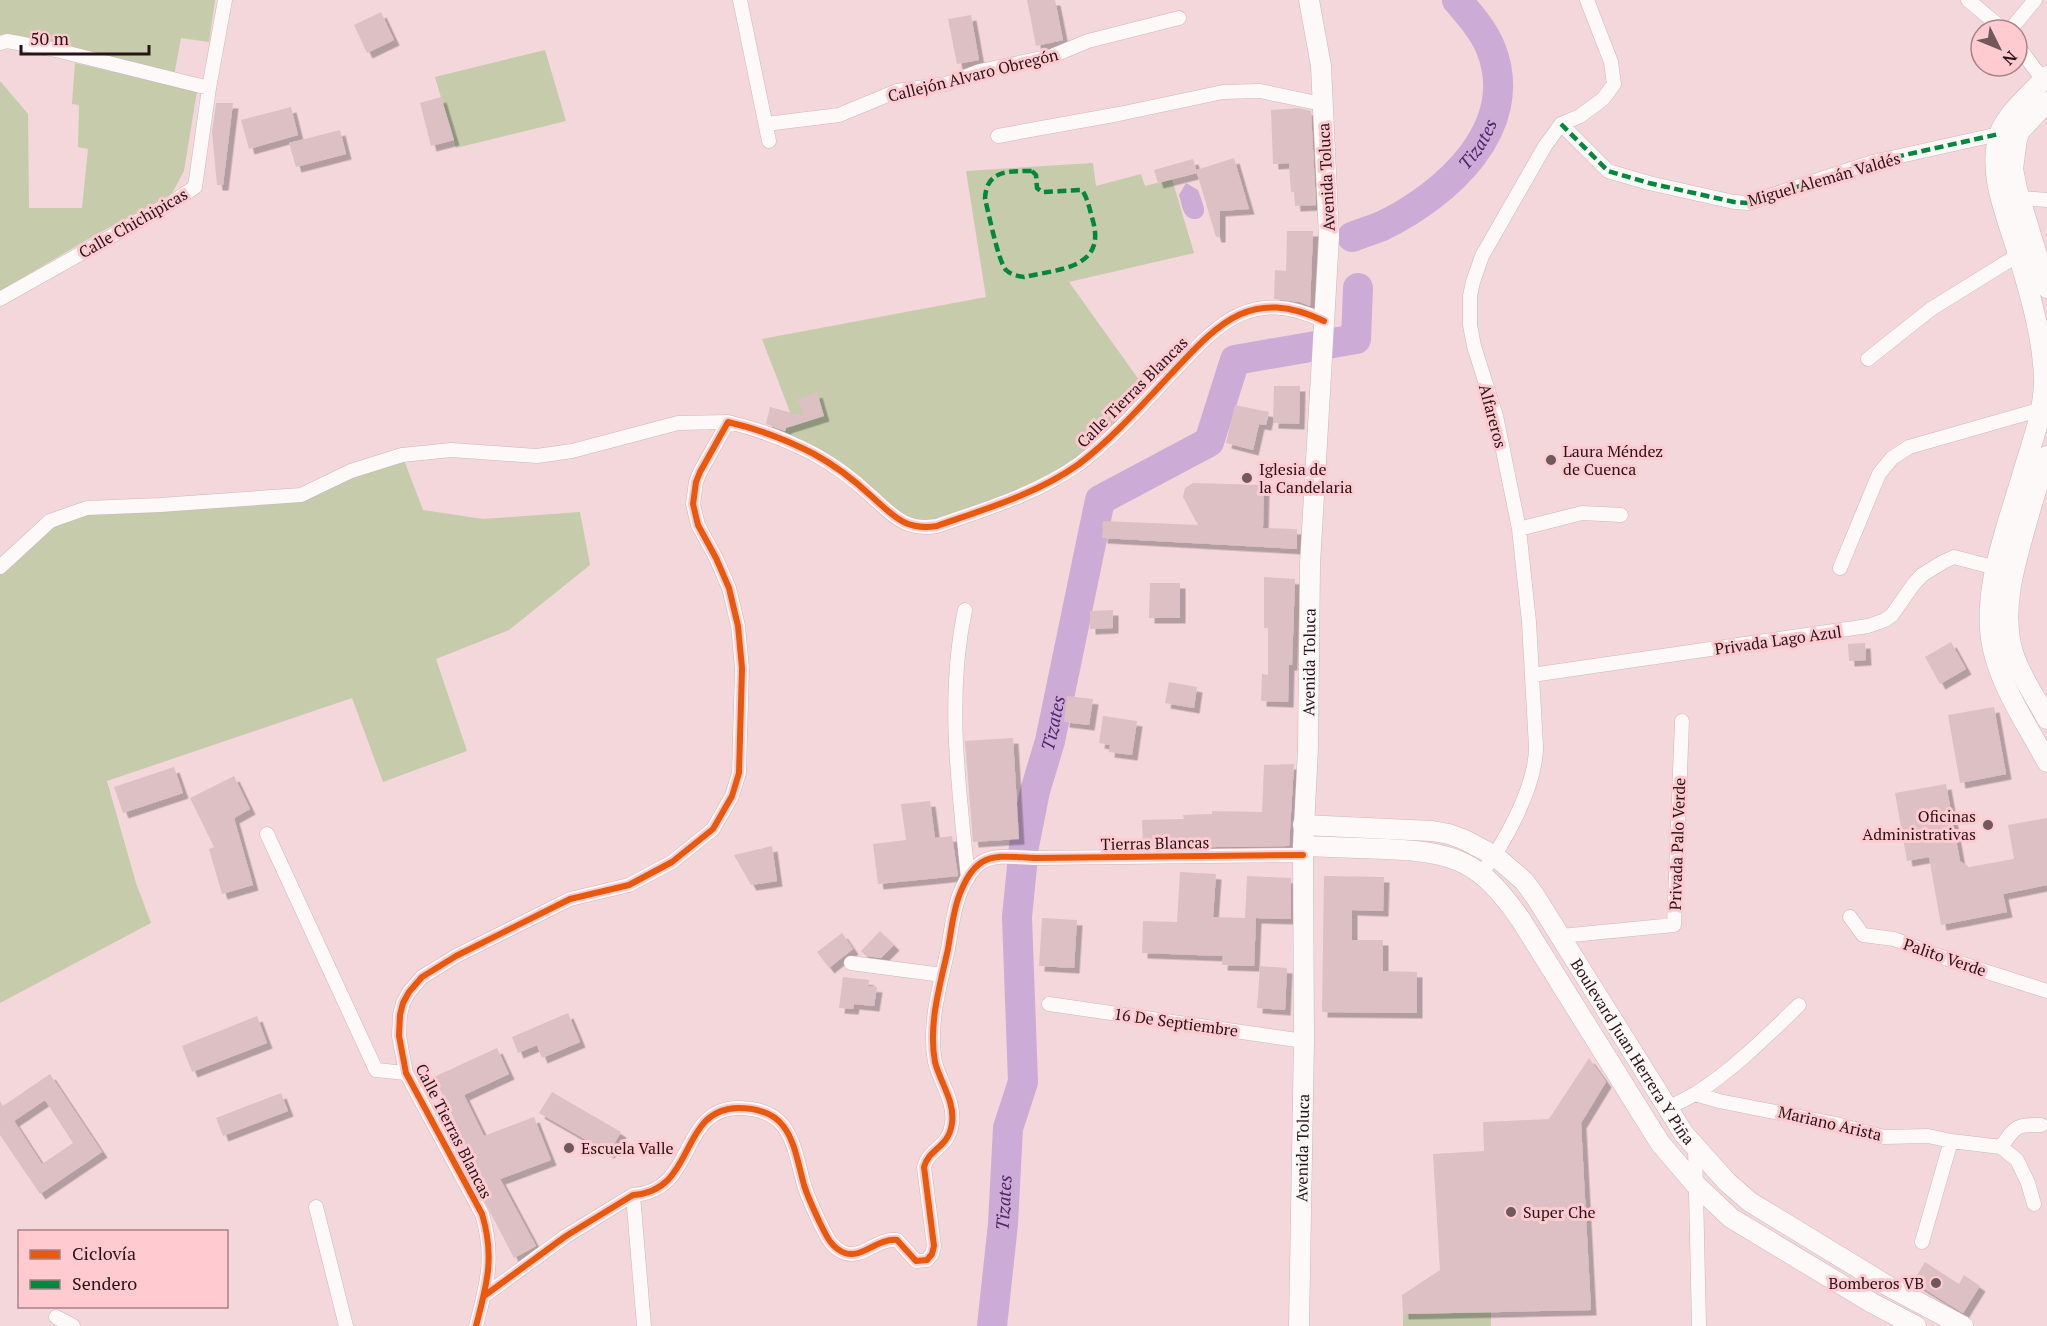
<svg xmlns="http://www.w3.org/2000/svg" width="2047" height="1326" viewBox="0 0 2047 1326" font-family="'PT Serif',serif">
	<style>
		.green { fill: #c5cbab }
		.water { fill: #ccabd6 }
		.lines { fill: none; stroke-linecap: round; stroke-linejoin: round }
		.river { stroke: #ccabd6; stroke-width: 30 }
		.building { fill: #dcc0c3; fill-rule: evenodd; filter: url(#shadow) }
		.street-casing { stroke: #ceb6b9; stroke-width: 15 }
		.secondary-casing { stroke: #ceb6b9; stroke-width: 21 }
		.street { stroke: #fdf9f9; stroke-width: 14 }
		.secondary { stroke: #fdf9f9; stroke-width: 20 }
		.quiet { stroke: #00873e; stroke-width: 4.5; stroke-dasharray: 9 4.5; stroke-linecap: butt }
		.cycleway-casing { stroke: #ffcbd0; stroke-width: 10 }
		.cycleway { stroke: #e8590c; stroke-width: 6 }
		.poi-dot { fill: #70585b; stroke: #ffcbd0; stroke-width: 2 }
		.labels { text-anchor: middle; stroke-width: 6; stroke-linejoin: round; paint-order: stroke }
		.street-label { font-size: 16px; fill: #291316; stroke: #ffcbd0 }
		.poi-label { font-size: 16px; fill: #291316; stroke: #ffcbd0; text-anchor: start }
		.water-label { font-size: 18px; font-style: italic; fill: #51236b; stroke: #ffcbd0 }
	</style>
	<defs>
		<filter id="shadow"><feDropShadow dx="5.5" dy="5.5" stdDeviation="0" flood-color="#0004"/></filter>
	</defs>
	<rect width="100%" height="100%" fill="#f3d7da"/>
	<!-- green -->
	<path class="green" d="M 0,0 L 215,0 L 209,42 L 181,38 L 174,76 L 0,40 Z
		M 545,50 L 566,121 L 456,148 L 435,77 Z
		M 75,63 L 197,91 L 184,171 L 171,195 L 95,235 L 0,291 L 0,81 L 28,114 L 29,208 L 82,208 L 88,149 L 78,147 L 79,105 L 72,104 Z
		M 1093,163 L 1096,186 L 1141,174 L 1145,186 L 1172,179 L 1194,253 L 1069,282 L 1147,391 L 1112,428 L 1076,460 L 1011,494 L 937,521 L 918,521 L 901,514 L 876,490 L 839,461 L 785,433 L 790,412 L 762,339 L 986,297 L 966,171 Z
		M 404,460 L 423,510 L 483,519 L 580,512 L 590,565 L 509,630 L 436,659 L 467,751 L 383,782 L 352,698 L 107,781 L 136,883 L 151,923 L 0,1003 L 0,574 L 53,525 L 88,512 L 302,500 L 353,476 Z
		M 1491,1312 L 1491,1326 L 1403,1326 L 1403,1314 Z"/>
	<!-- water -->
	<path class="water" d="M 1186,183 L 1198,190 C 1200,196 1203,203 1204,209 C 1205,220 1191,222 1186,215 C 1182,210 1181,201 1179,195 Z"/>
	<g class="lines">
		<!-- river -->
		<g class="river">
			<path id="s1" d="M 1352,237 C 1362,233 1372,230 1382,226 C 1446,195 1522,128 1491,49 C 1484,31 1469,14 1457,0"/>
			<path id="s2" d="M 992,1326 L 1003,1224 L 1008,1128 L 1023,1082 L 1017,917 L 1024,846 L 1035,791 L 1050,741 L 1100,500 L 1209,442 L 1235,360 L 1356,339 L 1358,288"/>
		</g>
	</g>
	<!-- building -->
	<path class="building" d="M 1027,0 L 1055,0 L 1063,40 L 1036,46 Z
		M 381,12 L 394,40 L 367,53 L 354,25 Z
		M 971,15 L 979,60 L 957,64 L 948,19 Z
		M 441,97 L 454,140 L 431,146 L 420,103 Z
		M 216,103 L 233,103 L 223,185 L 217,185 L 212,132 Z
		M 291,107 L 298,135 L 249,149 L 241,120 Z
		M 1299,108 L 1311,111 L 1316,205 L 1295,206 L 1294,192 L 1291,192 L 1289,163 L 1273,164 L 1271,110 Z
		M 340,130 L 346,154 L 296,167 L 289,143 Z
		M 1234,158 L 1249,209 L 1220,211 L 1220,237 L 1216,237 L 1197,173 L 1158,183 L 1154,170 L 1193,159 L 1197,173 L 1196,170 Z
		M 1287,231 L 1313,231 L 1310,306 L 1300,302 L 1274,299 L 1275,270 L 1286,271 Z
		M 1274,386 L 1300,386 L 1299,424 L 1273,423 Z
		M 817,392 L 824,416 L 786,428 L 785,431 L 766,424 L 770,407 L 803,416 L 798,399 Z
		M 1235,405 L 1269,412 L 1266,425 L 1259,424 L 1253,450 L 1226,443 Z
		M 1193,483 L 1264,485 L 1263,528 L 1297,529 L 1297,549 L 1102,538 L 1103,521 L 1198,525 L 1183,497 L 1185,488 Z
		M 1264,577 L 1295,579 L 1292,665 L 1289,665 L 1288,702 L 1261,701 L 1262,674 L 1268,675 L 1268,628 L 1264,628 Z
		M 1150,583 L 1180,583 L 1180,618 L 1149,618 Z
		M 1113,610 L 1113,628 L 1090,629 L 1090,611 Z
		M 1951,642 L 1966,669 L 1940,684 L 1925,657 Z
		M 1865,643 L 1866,660 L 1849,661 L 1848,644 Z
		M 1169,682 L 1197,687 L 1194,708 L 1165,703 Z
		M 1067,696 L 1093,699 L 1089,725 L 1064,722 Z
		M 1994,707 L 2006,774 L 1960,783 L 1948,715 Z
		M 1103,716 L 1137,721 L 1132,755 L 1109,752 L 1110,745 L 1099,743 Z
		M 1013,738 L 1019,839 L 973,842 L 965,741 Z
		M 1294,764 L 1289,846 L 1143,848 L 1142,820 L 1184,819 L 1183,815 L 1212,814 L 1212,811 L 1262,812 L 1264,765 Z
		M 174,767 L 183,793 L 123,813 L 114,787 Z
		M 234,776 L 250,809 L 234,818 L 253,885 L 222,894 L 209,849 L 214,847 L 190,798 Z
		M 1946,784 L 1960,861 L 1969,867 L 2014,859 L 2008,825 L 2047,818 L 2047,885 L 2003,894 L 2007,912 L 1941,925 L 1929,857 L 1907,861 L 1895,793 Z
		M 930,801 L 935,838 L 952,836 L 958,876 L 878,884 L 873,844 L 906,840 L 901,804 Z
		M 772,846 L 777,881 L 751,885 L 734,855 Z
		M 1180,872 L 1216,874 L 1213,917 L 1245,918 L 1247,876 L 1291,878 L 1291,919 L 1256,918 L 1254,966 L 1222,965 L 1223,956 L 1142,953 L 1143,921 L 1177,922 Z
		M 1324,876 L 1384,877 L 1383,911 L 1352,910 L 1352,940 L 1383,940 L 1383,971 L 1417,972 L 1417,1013 L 1322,1012 Z
		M 1042,918 L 1077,920 L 1074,968 L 1039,966 Z
		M 880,931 L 894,945 L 881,958 L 866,956 L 861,951 Z
		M 842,933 L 853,949 L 829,968 L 817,952 Z
		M 1260,966 L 1287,968 L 1285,1010 L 1257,1008 Z
		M 843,977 L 869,980 L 868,986 L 877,987 L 874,1006 L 854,1004 L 853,1009 L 839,1008 Z
		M 568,1013 L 580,1042 L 542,1058 L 537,1045 L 518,1053 L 512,1037 Z
		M 257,1016 L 267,1043 L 192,1072 L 182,1046 Z
		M 497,1048 L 509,1074 L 464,1095 L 484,1136 L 534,1117 L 551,1160 L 500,1179 L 536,1246 L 514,1258 L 445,1126 L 455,1121 L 434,1077 Z
		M 1589,1058 L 1606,1082 L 1581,1123 L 1591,1310 L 1403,1314 L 1402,1295 L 1440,1270 L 1433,1154 L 1484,1151 L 1483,1122 L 1549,1119 Z
		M 50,1074 L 102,1152 L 40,1194 L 0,1135 L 0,1101 L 3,1106 ZM 45,1100 L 73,1143 L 42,1164 L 14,1121 Z
		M 552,1092 L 621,1132 L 609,1153 L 539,1113 Z
		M 281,1093 L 288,1111 L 223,1136 L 216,1118 Z
		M 1925,1262 L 1959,1284 L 1964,1275 L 1980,1286 L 1963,1313 L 1913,1282 Z"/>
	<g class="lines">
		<defs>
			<path id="street" d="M 740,0 L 769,141
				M 1968,0 L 2004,30
				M 2010,30 L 2035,0
				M 0,43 L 7,41 L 56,50 L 209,88
				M 2017,45 L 2043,80
				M 766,124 L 839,115 L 897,91 L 946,84 L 980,71 L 1052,56 L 1088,41 L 1179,18
				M 1561,124 L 1608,171 L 1649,183 L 1734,202 L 1748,203 L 1873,162 L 1999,134
				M 998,136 L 1119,114 L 1223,92 L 1260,91 L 1322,104
				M 2013,200 L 2020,198 L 2047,200
				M 0,299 L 174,201 L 195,187 L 209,88 L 225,0
				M 1868,359 L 1931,309 L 2018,255
				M 1519,529 L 1582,513 L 1621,515
				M 0,567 L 50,521 L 87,508 L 160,505 L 301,495 L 351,471 L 402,455 L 451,450 L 537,456 L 572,451 L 678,423 L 728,422
				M 1840,568 L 1879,474 L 1892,458 L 1909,447 L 2042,409 L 2047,409
				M 965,610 C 946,698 959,789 968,878
				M 1532,675 L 1868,626 L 1885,620 L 1892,615 L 1913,585 L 1922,575 L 1943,562 L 1954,557 L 1996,568
				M 267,834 L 376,1070 L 406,1073
				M 1481,874 C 1505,843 1536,786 1536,747 L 1529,622 L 1519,529 L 1496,416 L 1474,346 L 1470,325 L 1470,296 L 1473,282 L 1482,256 L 1545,146 L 1561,124 L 1580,116 L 1603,99 L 1614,84 L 1611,62 L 1587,0
				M 1850,917 L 1863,935 L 1894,939 L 1950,960 L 2047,991
				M 1561,936 L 1674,925 L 1682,721
				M 851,963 L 942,975
				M 1049,1004 L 1304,1041
				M 1695,1094 C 1733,1070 1767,1036 1799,1005
				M 1668,1108 L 1695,1094 L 1719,1101 L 1836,1124 L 1884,1137 L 1928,1136 L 1951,1141 L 2001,1147 L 2017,1160 L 2028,1183 L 2034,1204
				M 1695,1147 L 1699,1326
				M 2001,1147 C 2016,1126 2015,1125 2041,1125
				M 633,1195 L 644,1326
				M 316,1207 L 346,1326
				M 1922,1242 L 1951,1141
				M 484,1296 L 566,1236 L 633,1195 C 697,1191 678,1109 738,1108 C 791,1108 793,1144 804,1185 C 808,1198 814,1210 820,1223 C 826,1235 831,1248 845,1253 C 862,1259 877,1238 897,1240 L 916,1261 L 927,1260 L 932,1254 L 934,1246 L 924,1167 C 929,1148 949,1148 952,1123 C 955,1101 940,1082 935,1062 C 928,1025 940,985 948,949 C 951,932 953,912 959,896 C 964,883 970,870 982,862 C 997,853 1019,858 1036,858 L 1303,855
				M 56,1317 L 73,1326
				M 476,1326 C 487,1284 495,1257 482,1214 L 406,1073 L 399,1036 L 400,1015 L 403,1003 L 409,992 L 422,977 L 456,956 L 570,899 L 629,885 L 672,862 L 713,829 L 732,796 L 739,773 L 742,668 L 738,626 L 729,588 L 716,558 L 698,525 L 693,504 L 696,482 L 700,472 L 728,422 C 758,429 787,440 814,454 C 834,465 853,479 870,495 C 893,515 904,531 937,526 C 985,509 1037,494 1079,464 C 1113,438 1142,405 1171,374 C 1218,324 1250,286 1324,321"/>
			<g id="secondary">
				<path d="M 2047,76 C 2032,92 2005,115 1999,135 C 1987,175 2007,216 2018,254 C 2030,294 2044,341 2044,383 C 2043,417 2030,447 2021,479 C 2005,533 1978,601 1995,657 C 2005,693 2029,728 2047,762"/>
				<path d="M 2047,102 L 2020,131 L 2017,139 L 2013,169 L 2017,189 L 2047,288"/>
				<path d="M 2047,456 C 2040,477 2034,497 2028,518 C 2017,558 2002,602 2011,645 C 2017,671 2035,696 2047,719"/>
				<path id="s3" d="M 1303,825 L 1432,831 L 1449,834 L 1465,840 L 1495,856 L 1524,881 L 1535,896 L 1684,1134 L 1727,1182 L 1750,1202 L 1888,1286 L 1963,1326"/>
				<path d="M 1303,846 C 1331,847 1358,848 1386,849 C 1456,852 1480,861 1521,920 L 1660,1143 L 1695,1184 L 1731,1218 L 1872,1303 L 1916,1326"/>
				<path id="s4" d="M 1299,1326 L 1304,1041 L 1303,846 L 1308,748 L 1310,564 L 1329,237 L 1321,66 L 1309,0"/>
			</g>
		</defs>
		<!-- street casing -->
		<use href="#street" class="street-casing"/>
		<!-- secondary casing -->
		<use href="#secondary" class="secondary-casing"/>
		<!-- street -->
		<use href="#street" class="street"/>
		<!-- secondary -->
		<use href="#secondary" class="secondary"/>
		<!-- quiet -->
		<path class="quiet" d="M 1561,124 L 1608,171 L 1649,183 L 1734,202 L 1748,203 L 1873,162 L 1999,134
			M 1032,171 L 1036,175 L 1037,188 L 1042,192 L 1082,190 C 1088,199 1090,211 1093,221 C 1106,269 1058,269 1024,277 C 1018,276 1011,275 1006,270 C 998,261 989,214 985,199 C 986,170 1008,171 1032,171 Z"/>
		<defs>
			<path id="cycleway" d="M 484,1296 L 566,1236 L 633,1195 C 697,1191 678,1109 738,1108 C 791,1108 793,1144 804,1185 C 808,1198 814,1210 820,1223 C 826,1235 831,1248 845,1253 C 862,1259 877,1238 897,1240 L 916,1261 L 927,1260 L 932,1254 L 934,1246 L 924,1167 C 929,1148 949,1148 952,1123 C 955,1101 940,1082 935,1062 C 928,1025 940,985 948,949 C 951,932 953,912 959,896 C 964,883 970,870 982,862 C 997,853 1019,858 1036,858 L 1303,855
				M 476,1326 C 487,1284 495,1257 482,1214 L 406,1073 L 399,1036 L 400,1015 L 403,1003 L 409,992 L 422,977 L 456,956 L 570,899 L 629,885 L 672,862 L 713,829 L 732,796 L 739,773 L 742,668 L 738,626 L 729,588 L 716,558 L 698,525 L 693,504 L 696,482 L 700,472 L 728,422 C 758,429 787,440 814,454 C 834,465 853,479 870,495 C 893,515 904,531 937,526 C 985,509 1037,494 1079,464 C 1113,438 1142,405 1171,374 C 1218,324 1250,286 1324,321"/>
		</defs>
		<!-- cycleway casing -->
		<use href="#cycleway" class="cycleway-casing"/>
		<!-- cycleway -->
		<use href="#cycleway" class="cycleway"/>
	</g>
	<!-- markers -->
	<g class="poi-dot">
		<circle cx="1551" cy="460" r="6"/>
		<circle cx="1247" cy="478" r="6"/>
		<circle cx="1988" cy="825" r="6"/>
		<circle cx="569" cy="1148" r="6"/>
		<circle cx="1511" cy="1212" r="6"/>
		<circle cx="1936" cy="1283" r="6"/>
	</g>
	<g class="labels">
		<!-- street labels -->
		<g class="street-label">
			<text transform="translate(973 75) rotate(-14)" y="6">Callejón Alvaro Obregón</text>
			<text transform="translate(1326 177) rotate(-93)" y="6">Avenida Toluca</text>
			<text transform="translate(1824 179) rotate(-16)" y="6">Miguel Alemán Valdés</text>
			<text transform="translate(133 223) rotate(-30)" y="6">Calle Chichipicas</text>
			<text transform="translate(1132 392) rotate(-45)" y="6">Calle Tierras Blancas</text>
			<text transform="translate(1493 416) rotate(75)" y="6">Alfareros</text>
			<text transform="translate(1778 640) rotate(-8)" y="6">Privada Lago Azul</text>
			<text dy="6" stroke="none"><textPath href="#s4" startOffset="664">Avenida Toluca</textPath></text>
			<text transform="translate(1155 843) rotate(-1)" y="6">Tierras Blancas</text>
			<text transform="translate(1677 844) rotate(-88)" y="6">Privada Palo Verde</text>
			<text transform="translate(1945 957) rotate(19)" y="6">Palito Verde</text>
			<text transform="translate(1176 1022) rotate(8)" y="6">16 De Septiembre</text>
			<text dy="6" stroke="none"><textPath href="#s3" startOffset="438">Boulevard Juan Herrera Y Piña</textPath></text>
			<text transform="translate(1830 1123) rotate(13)" y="6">Mariano Arista</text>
			<text transform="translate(454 1131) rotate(63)" y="6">Calle Tierras Blancas</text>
			<text dy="6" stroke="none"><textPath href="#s4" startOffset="178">Avenida Toluca</textPath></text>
		</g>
		<!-- poi labels -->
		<g class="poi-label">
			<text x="1563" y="457">Laura Méndez<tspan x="1563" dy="18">de Cuenca</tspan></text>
			<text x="1259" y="475">Iglesia de<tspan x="1259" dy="18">la Candelaria</tspan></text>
			<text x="1976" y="822" text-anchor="end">Oficinas<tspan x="1976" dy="18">Administrativas</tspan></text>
			<text x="581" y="1154">Escuela Valle</text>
			<text x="1523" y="1218">Super Che</text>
			<text x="1924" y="1289" text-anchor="end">Bomberos VB</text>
		</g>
		<!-- water labels -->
		<g class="water-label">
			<text dy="6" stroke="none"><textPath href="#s1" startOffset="160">Tizates</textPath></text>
			<text dy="6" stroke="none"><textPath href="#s2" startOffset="610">Tizates</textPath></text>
			<text dy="6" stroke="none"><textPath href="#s2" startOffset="124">Tizates</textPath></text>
		</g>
	</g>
	<!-- legend -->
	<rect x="18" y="1230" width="210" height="78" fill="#ffcbd0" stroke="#a98186" stroke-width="1.5"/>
	<rect x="30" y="1250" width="30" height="9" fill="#e8590c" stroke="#a98186" stroke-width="1.5"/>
	<text x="72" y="1260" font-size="18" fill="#291316">Ciclovía</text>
	<rect x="30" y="1280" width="30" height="9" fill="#00873e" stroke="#a98186" stroke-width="1.5"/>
	<text x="72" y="1290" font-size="18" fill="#291316">Sendero</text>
	<!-- north arrow -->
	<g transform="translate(1999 48) rotate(133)"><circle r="28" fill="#ffcbd0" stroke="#a98186" stroke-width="1.5"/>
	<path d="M0-4.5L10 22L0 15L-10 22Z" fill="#70585b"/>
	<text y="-9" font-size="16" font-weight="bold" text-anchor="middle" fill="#291316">N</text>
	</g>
	<!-- scale -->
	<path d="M21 45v9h128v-9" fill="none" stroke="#291316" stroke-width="3"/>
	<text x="30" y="45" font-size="18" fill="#291316" stroke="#ffcbd0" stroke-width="4.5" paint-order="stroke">50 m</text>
</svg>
